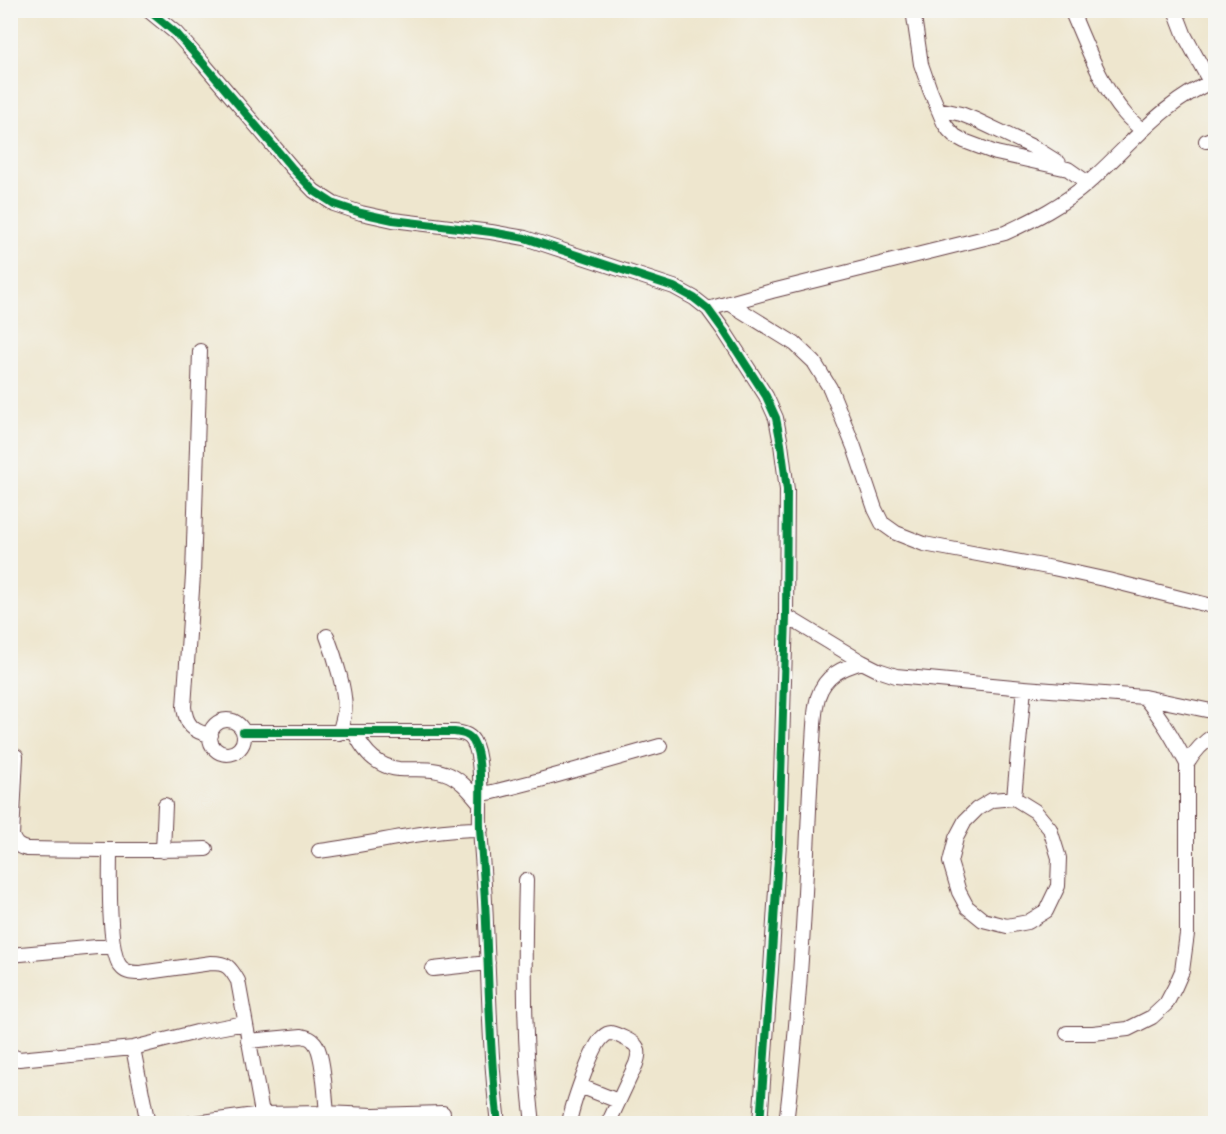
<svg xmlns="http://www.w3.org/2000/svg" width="1226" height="1134" viewBox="0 0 1226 1134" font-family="Alegreya,serif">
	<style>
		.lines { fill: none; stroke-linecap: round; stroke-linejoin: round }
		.minor-casing { stroke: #633d43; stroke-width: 16 }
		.minor { stroke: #fff; stroke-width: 14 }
		.cycleway-casing { stroke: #f6f6f2; stroke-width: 11 }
		.cycleway { stroke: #00873e; stroke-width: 8 }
	</style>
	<rect width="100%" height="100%" fill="#f6f6f2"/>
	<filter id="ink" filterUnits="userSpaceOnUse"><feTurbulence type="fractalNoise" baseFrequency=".0167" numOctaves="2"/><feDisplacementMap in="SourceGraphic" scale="12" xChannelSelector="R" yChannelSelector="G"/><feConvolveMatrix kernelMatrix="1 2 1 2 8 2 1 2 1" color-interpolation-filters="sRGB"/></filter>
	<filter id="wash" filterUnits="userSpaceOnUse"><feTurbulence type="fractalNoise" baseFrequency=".008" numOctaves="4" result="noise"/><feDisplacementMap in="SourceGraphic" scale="24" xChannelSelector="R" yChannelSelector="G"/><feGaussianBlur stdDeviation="1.35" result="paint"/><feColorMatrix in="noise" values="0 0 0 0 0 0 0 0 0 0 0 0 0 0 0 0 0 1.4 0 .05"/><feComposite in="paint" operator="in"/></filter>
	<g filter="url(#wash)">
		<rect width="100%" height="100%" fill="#eee6ce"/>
	</g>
	<g filter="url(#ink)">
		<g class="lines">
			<defs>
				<path id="minor" d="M 148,10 L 176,33 L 202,62 L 293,169 L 314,191 L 334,204 L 361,213 L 393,220 L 491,232 L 525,238 L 674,287 L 694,298 L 708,309 L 724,331 L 766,396 L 776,418 L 781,444 L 787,490 L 786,616 L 779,842 L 771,969 L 760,1124
					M 913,10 L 921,64 L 930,90 L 944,123 L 949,130 L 955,136 L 964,141 L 996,153 L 1068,169 L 1088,183
					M 1071,10 C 1085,42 1102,88 1125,114 C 1130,120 1136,125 1142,130
					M 1175,10 L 1185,36 L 1210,82
					M 938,109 L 961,114 L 976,120 L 1035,148 L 1059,163
					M 1206,141 L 1216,137
					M 729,303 L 795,344 L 814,362 L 830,388 L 854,447 L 875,509 L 882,523 L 896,533 L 924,544 L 1053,568 L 1108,580 L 1216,607
					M 708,309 L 772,291 L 1005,233 C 1035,219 1063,205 1088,183 C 1129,147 1163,101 1216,80
					M 200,351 L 193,575 L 184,707 C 186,725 193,732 211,735
					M 786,616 L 862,662 L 878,670 L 896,676 L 1024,688 L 1144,697 L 1216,712
					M 327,636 C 334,654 348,696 344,714 C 343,720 341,727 339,733
					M 1144,697 C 1162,718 1174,740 1187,764
					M210 737a17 17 0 1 1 34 0a17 17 0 1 1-34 0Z
					M 243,732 L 454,732 C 462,733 469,734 473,741 C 484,759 479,806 480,827 C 482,859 485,891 486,923 C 489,990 490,1057 498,1124
					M 355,733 C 364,752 377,767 399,769 C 415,770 430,767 445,773 C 460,778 470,791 480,803
					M 16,756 L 12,836 C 15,844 18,847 27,849 C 87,850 146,851 206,849
					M 481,794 L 493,792 L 540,780 L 660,746
					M 1014,798 L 1035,811 L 1050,829 L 1059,858 L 1058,886 L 1046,911 L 1028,922 L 1007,926 L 983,920 L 967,907 L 959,892 L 950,862 L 956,838 L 965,821 L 977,809 L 992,800 Z
					M 1014,798 L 1024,688
					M 110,851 C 110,873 107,955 122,968 C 127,973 133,973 140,973 L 211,963 C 227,963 230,967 238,981 L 264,1124
					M 163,851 L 165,805
					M 319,851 C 373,844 426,829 481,829
					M 526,880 C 524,961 523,1043 533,1124
					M 10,955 L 97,947 L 113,947
					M 433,969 L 488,963
					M 1067,1033 L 1093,1033 L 1128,1029 L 1152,1017 L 1166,1004 L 1175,987 L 1182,971 L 1187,934 L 1187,764 C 1194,752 1203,742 1216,734
					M 248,1041 L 302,1036 C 307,1037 311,1038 314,1042 C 324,1052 325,1097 327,1113
					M 133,1048 L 148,1124
					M 10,1055 L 19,1059 L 133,1048 L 197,1032 L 245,1023
					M 580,1086 L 618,1101
					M 188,1124 L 262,1114 L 323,1113 L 374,1115 L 443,1113
					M 569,1124 C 571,1108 592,1046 603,1037 C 605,1035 608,1033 611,1033 C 616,1034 634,1042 636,1046 C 640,1051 638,1058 636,1064 L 608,1124
					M 786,1124 C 797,1033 803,942 807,851 C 809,815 810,778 813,742 C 814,727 814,711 818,697 C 825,675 842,668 862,662"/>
			</defs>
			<!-- minor casing -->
			<use href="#minor" class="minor-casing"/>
			<!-- minor -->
			<use href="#minor" class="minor"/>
			<defs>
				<path id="cycleway" d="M 148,10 L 176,33 L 202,62 L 293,169 L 314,191 L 334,204 L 361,213 L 393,220 L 491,232 L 525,238 L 674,287 L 694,298 L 708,309 L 724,331 L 766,396 L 776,418 L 781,444 L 787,490 L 786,616 L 779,842 L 771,969 L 760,1124
					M 243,732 L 454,732 C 462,733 469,734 473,741 C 484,759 479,806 480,827 C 482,859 485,891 486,923 C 489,990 490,1057 498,1124"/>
			</defs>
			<!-- cycleway casing -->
			<use href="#cycleway" class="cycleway-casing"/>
			<!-- cycleway -->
			<use href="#cycleway" class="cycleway"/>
		</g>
	</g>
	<!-- margin -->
	<rect width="1226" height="1134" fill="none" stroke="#f6f6f2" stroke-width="36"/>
</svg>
